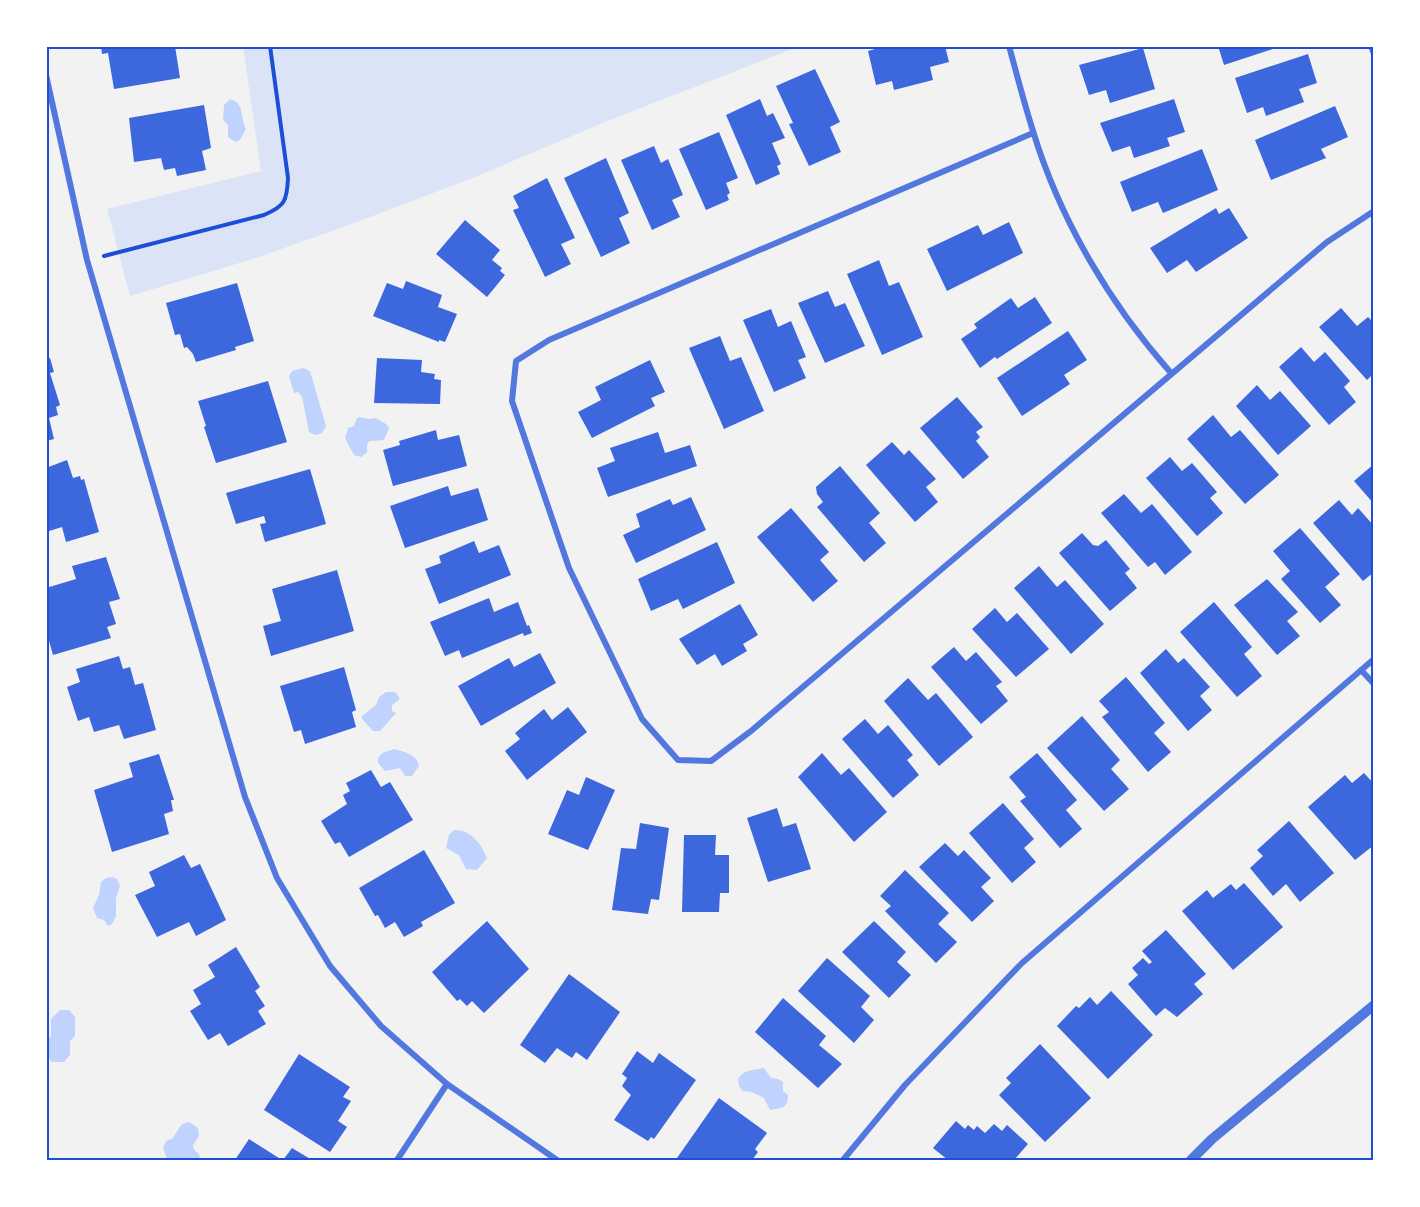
<svg xmlns="http://www.w3.org/2000/svg" width="1420" height="1207" viewBox="0 0 1420 1207" font-family="'Libre Baskerville',serif">
	<style>
		.green { fill: #dbe4f7 }
		.water { fill: #bfd3fe }
		.building { fill: #3d67dc }
		.lines { fill: none; stroke-linecap: round; stroke-linejoin: round }
		.path { stroke: #1d4ed8; stroke-width: 4 }
		.minor { stroke: #5277de; stroke-width: 6 }
		.tertiary { stroke: #5277de; stroke-width: 10 }
		.neatline { fill: none; stroke: #1d4ed8; stroke-width: 2 }
	</style>
	<rect width="100%" height="100%" fill="#f2f2f2"/>
	<!-- green -->
	<path class="green" d="M 243,47 L 797,47 L 610,120 L 475,177 L 349,225 L 259,257 L 130,296 L 107,209 L 261,171 Z"/>
	<!-- water -->
	<path class="water" d="M 230,99 C 245,103 240,118 246,129 L 240,140 L 235,142 L 228,137 L 228,125 L 223,120 L 224,105 Z
		M 303,368 L 310,371 L 326,426 L 322,433 L 315,435 L 309,432 L 302,397 L 298,392 L 294,393 L 289,376 L 292,371 Z
		M 359,417 L 369,419 L 376,418 L 386,424 L 389,428 L 384,440 L 370,441 L 367,444 L 367,452 L 361,457 L 354,455 L 345,438 L 348,428 L 354,426 L 357,418 Z
		M 386,692 L 395,692 L 399,697 L 399,700 L 392,705 L 392,711 L 396,713 L 380,731 L 373,731 L 362,719 L 362,716 L 376,705 L 379,697 Z
		M 394,749 C 404,752 417,754 419,766 L 412,776 L 405,776 L 400,768 L 385,771 L 378,763 L 378,758 L 382,753 Z
		M 454,830 C 471,830 481,843 487,858 L 477,870 L 466,869 L 459,855 L 446,848 L 449,835 Z
		M 113,877 L 117,879 L 120,886 L 116,898 L 116,916 L 112,924 L 108,926 L 104,920 L 97,918 L 93,908 L 99,895 L 101,882 L 106,878 Z
		M 60,1010 L 69,1010 L 75,1017 L 75,1036 L 70,1041 L 70,1055 L 64,1062 L 52,1062 L 47,1056 L 47,1040 L 51,1036 L 51,1019 Z
		M 764,1068 L 771,1078 L 778,1079 L 783,1082 L 783,1091 L 788,1095 C 788,1109 781,1108 770,1110 L 764,1098 L 752,1092 L 743,1091 L 739,1086 L 738,1079 C 744,1069 754,1070 764,1068 Z
		M 189,1122 L 198,1128 L 199,1136 L 193,1145 L 194,1150 L 199,1154 L 200,1160 L 167,1160 L 163,1147 L 167,1140 L 172,1139 L 182,1124 Z"/>
	<!-- building -->
	<path class="building" d="M 101,46 L 175,46 L 180,78 L 114,89 L 108,53 L 102,54 Z
		M 886,46 L 945,46 L 949,62 L 930,67 L 933,80 L 894,90 L 892,81 L 876,85 L 868,51 Z
		M 1218,46 L 1279,46 L 1279,47 L 1224,65 Z
		M 1143,48 L 1155,89 L 1110,103 L 1106,90 L 1089,95 L 1079,65 Z
		M 1308,54 L 1317,83 L 1299,89 L 1304,102 L 1266,116 L 1263,107 L 1247,113 L 1235,78 Z
		M 815,69 L 840,122 L 830,127 L 841,152 L 809,166 L 789,124 L 793,123 L 776,86 Z
		M 760,99 L 767,116 L 773,113 L 785,138 L 772,143 L 781,164 L 777,166 L 780,174 L 756,185 L 726,115 Z
		M 1174,99 L 1185,132 L 1167,138 L 1170,146 L 1134,158 L 1130,146 L 1112,152 L 1100,123 Z
		M 204,105 L 211,148 L 202,151 L 206,170 L 177,176 L 175,168 L 164,170 L 161,158 L 134,162 L 129,118 Z
		M 1335,106 L 1348,137 L 1321,149 L 1326,158 L 1271,180 L 1255,140 Z
		M 719,132 L 738,178 L 726,183 L 730,193 L 727,195 L 729,200 L 706,210 L 679,149 Z
		M 654,146 L 661,163 L 668,159 L 683,195 L 672,200 L 680,217 L 652,230 L 621,160 Z
		M 1202,149 L 1218,190 L 1163,213 L 1158,202 L 1132,212 L 1120,182 Z
		M 606,158 L 629,213 L 619,218 L 630,243 L 601,257 L 564,178 Z
		M 547,178 L 575,238 L 561,244 L 571,264 L 545,277 L 513,210 L 519,208 L 513,196 Z
		M 1216,208 L 1219,214 L 1229,208 L 1248,238 L 1196,272 L 1187,260 L 1167,273 L 1150,248 Z
		M 465,220 L 500,250 L 492,260 L 502,268 L 500,271 L 505,275 L 487,297 L 436,254 Z
		M 1009,222 L 1023,253 L 947,291 L 927,249 L 978,225 L 983,235 Z
		M 879,260 L 889,286 L 899,282 L 923,337 L 882,355 L 847,274 Z
		M 406,281 L 442,295 L 438,307 L 457,314 L 445,342 L 439,340 L 439,342 L 373,316 L 387,283 L 403,289 Z
		M 237,283 L 254,341 L 235,347 L 236,350 L 196,362 L 193,354 L 187,347 L 184,348 L 180,334 L 175,335 L 166,303 Z
		M 828,291 L 835,307 L 845,303 L 865,346 L 825,363 L 798,303 Z
		M 1035,297 L 1052,323 L 997,359 L 995,357 L 980,368 L 961,339 L 977,328 L 974,324 L 1011,298 L 1018,308 Z
		M 1341,308 L 1357,326 L 1368,317 L 1374,323 L 1374,377 L 1372,375 L 1367,380 L 1319,327 Z
		M 771,309 L 778,327 L 791,321 L 806,357 L 798,360 L 806,378 L 774,392 L 743,320 Z
		M 1068,331 L 1087,360 L 1064,375 L 1070,384 L 1022,416 L 997,378 Z
		M 720,336 L 730,361 L 741,357 L 764,411 L 724,429 L 689,348 Z
		M 1301,347 L 1314,362 L 1325,352 L 1350,381 L 1344,387 L 1356,402 L 1329,425 L 1279,367 Z
		M 50,358 L 54,372 L 50,373 L 60,405 L 56,407 L 58,415 L 49,418 L 54,439 L 46,441 L 46,359 Z
		M 377,358 L 422,360 L 421,372 L 435,374 L 434,379 L 441,380 L 440,404 L 374,403 Z
		M 650,360 L 665,392 L 651,398 L 655,406 L 592,438 L 578,412 L 601,400 L 595,387 Z
		M 268,381 L 287,442 L 216,463 L 204,427 L 206,426 L 198,401 Z
		M 1257,385 L 1270,400 L 1280,391 L 1311,426 L 1278,455 L 1236,406 Z
		M 957,397 L 983,427 L 976,432 L 980,437 L 976,441 L 989,457 L 963,479 L 920,428 Z
		M 1213,415 L 1231,437 L 1240,430 L 1279,475 L 1245,504 L 1187,439 Z
		M 436,430 L 438,440 L 459,435 L 467,466 L 393,486 L 383,450 L 400,445 L 399,441 Z
		M 658,432 L 665,453 L 690,445 L 697,466 L 608,497 L 597,468 L 615,461 L 610,448 Z
		M 892,442 L 904,455 L 909,450 L 936,479 L 926,487 L 938,502 L 915,522 L 866,465 Z
		M 1170,457 L 1182,471 L 1192,463 L 1217,492 L 1210,498 L 1223,513 L 1197,536 L 1146,478 Z
		M 67,460 L 73,478 L 80,476 L 81,480 L 84,479 L 99,532 L 66,542 L 62,527 L 46,532 L 46,468 Z
		M 1374,464 L 1374,504 L 1354,481 Z
		M 840,466 L 880,513 L 869,523 L 886,543 L 864,562 L 817,507 L 823,502 L 817,494 L 816,487 Z
		M 310,469 L 326,524 L 265,542 L 260,524 L 266,523 L 264,516 L 236,524 L 226,493 Z
		M 448,486 L 451,496 L 478,488 L 488,520 L 405,548 L 390,506 Z
		M 1124,494 L 1141,513 L 1152,504 L 1192,552 L 1165,575 L 1155,562 L 1148,567 L 1101,513 Z
		M 691,497 L 706,530 L 636,563 L 623,535 L 640,527 L 636,514 L 670,499 L 673,505 Z
		M 1339,500 L 1352,515 L 1358,508 L 1374,526 L 1374,572 L 1363,581 L 1313,523 Z
		M 791,508 L 829,552 L 820,560 L 838,581 L 813,602 L 757,537 Z
		M 1300,528 L 1340,574 L 1325,587 L 1341,605 L 1320,623 L 1281,579 L 1290,571 L 1273,551 Z
		M 1082,533 L 1093,545 L 1098,546 L 1106,540 L 1130,569 L 1125,573 L 1137,588 L 1110,611 L 1059,553 Z
		M 474,541 L 479,553 L 499,545 L 511,575 L 439,604 L 425,569 L 441,563 L 439,556 Z
		M 717,542 L 735,583 L 683,609 L 678,599 L 651,611 L 638,579 Z
		M 106,557 L 120,599 L 109,602 L 116,624 L 107,627 L 111,638 L 53,655 L 46,630 L 46,588 L 76,579 L 72,566 Z
		M 1039,566 L 1057,587 L 1065,580 L 1104,624 L 1071,654 L 1014,588 Z
		M 337,570 L 354,631 L 271,656 L 263,626 L 281,621 L 272,589 Z
		M 1267,579 L 1298,612 L 1287,621 L 1300,636 L 1277,655 L 1234,605 Z
		M 489,598 L 494,612 L 518,602 L 527,626 L 529,625 L 532,633 L 524,636 L 523,633 L 462,658 L 459,650 L 445,656 L 430,622 Z
		M 1214,602 L 1252,647 L 1244,654 L 1262,676 L 1237,697 L 1180,632 Z
		M 740,604 L 758,635 L 743,644 L 747,651 L 722,666 L 715,654 L 697,665 L 679,639 Z
		M 995,608 L 1007,622 L 1017,613 L 1049,649 L 1016,677 L 972,629 Z
		M 954,647 L 966,661 L 976,652 L 1002,682 L 996,686 L 1008,701 L 981,724 L 931,667 Z
		M 1166,649 L 1178,663 L 1184,658 L 1210,687 L 1200,696 L 1212,710 L 1188,731 L 1140,673 Z
		M 540,653 L 556,683 L 481,726 L 458,686 L 509,658 L 514,667 Z
		M 119,656 L 123,669 L 130,667 L 135,685 L 143,683 L 156,730 L 124,739 L 119,725 L 94,732 L 89,717 L 78,721 L 67,687 L 80,682 L 76,669 Z
		M 344,667 L 356,710 L 352,712 L 356,727 L 305,744 L 301,730 L 294,732 L 280,686 Z
		M 1126,677 L 1165,723 L 1154,733 L 1171,752 L 1148,772 L 1102,717 L 1109,712 L 1099,701 Z
		M 908,678 L 928,700 L 936,693 L 973,737 L 939,766 L 884,701 Z
		M 568,707 L 587,732 L 527,780 L 505,751 L 520,739 L 515,733 L 544,709 L 552,720 Z
		M 1082,716 L 1120,760 L 1111,769 L 1129,789 L 1104,811 L 1047,748 Z
		M 865,719 L 878,734 L 888,725 L 913,755 L 907,760 L 919,775 L 893,798 L 842,739 Z
		M 822,753 L 841,775 L 849,768 L 887,812 L 854,842 L 798,777 Z
		M 1037,753 L 1077,800 L 1066,810 L 1082,829 L 1060,848 L 1020,801 L 1026,797 L 1009,777 Z
		M 159,754 L 174,800 L 171,800 L 173,811 L 164,814 L 169,834 L 112,852 L 94,790 L 133,777 L 129,763 Z
		M 371,770 L 381,787 L 390,782 L 413,820 L 349,857 L 340,842 L 335,844 L 321,821 L 347,804 L 343,795 L 350,791 L 346,783 Z
		M 1364,773 L 1374,784 L 1374,845 L 1355,860 L 1308,807 L 1345,775 L 1352,783 Z
		M 586,777 L 615,790 L 588,850 L 548,834 L 567,790 L 579,795 Z
		M 1003,803 L 1034,839 L 1024,848 L 1036,862 L 1012,883 L 969,833 Z
		M 777,808 L 783,827 L 796,823 L 811,869 L 768,882 L 747,818 Z
		M 1289,821 L 1334,873 L 1300,902 L 1286,884 L 1273,896 L 1250,868 L 1263,856 L 1257,850 Z
		M 640,823 L 669,828 L 659,900 L 651,899 L 648,914 L 612,910 L 621,848 L 636,849 Z
		M 684,835 L 716,835 L 715,855 L 729,855 L 729,893 L 720,893 L 719,912 L 682,912 Z
		M 945,843 L 958,856 L 964,850 L 991,878 L 981,887 L 994,901 L 972,922 L 919,867 Z
		M 424,850 L 455,903 L 421,922 L 423,926 L 404,937 L 395,922 L 385,928 L 378,915 L 375,916 L 359,888 Z
		M 184,855 L 191,868 L 200,864 L 226,920 L 196,936 L 189,922 L 157,937 L 135,895 L 155,886 L 149,872 Z
		M 905,870 L 949,913 L 938,924 L 957,942 L 936,963 L 885,911 L 891,906 L 880,896 Z
		M 1244,883 L 1283,927 L 1233,970 L 1182,911 L 1207,890 L 1213,898 L 1231,884 L 1236,890 Z
		M 487,921 L 529,969 L 484,1013 L 472,1001 L 467,1006 L 460,999 L 457,1001 L 432,972 Z
		M 874,921 L 906,952 L 897,962 L 911,975 L 889,998 L 842,952 Z
		M 1166,930 L 1206,974 L 1194,984 L 1203,994 L 1177,1017 L 1165,1008 L 1156,1016 L 1128,984 L 1138,975 L 1132,968 L 1143,958 L 1149,964 L 1152,962 L 1142,951 Z
		M 236,947 L 260,987 L 255,991 L 265,1006 L 258,1011 L 266,1024 L 228,1046 L 220,1033 L 208,1040 L 190,1011 L 201,1004 L 193,990 L 215,977 L 208,965 Z
		M 827,958 L 870,996 L 861,1007 L 874,1020 L 854,1043 L 798,991 Z
		M 569,974 L 620,1012 L 587,1060 L 576,1052 L 572,1058 L 557,1048 L 545,1063 L 520,1045 Z
		M 1111,991 L 1153,1035 L 1108,1079 L 1057,1026 L 1076,1006 L 1079,1008 L 1090,997 L 1097,1005 Z
		M 783,998 L 826,1036 L 819,1045 L 842,1064 L 818,1088 L 755,1032 Z
		M 1040,1044 L 1091,1098 L 1045,1142 L 999,1095 L 1011,1083 L 1006,1078 Z
		M 637,1051 L 653,1063 L 659,1053 L 696,1080 L 654,1139 L 651,1137 L 648,1141 L 614,1120 L 631,1095 L 622,1086 L 627,1078 L 622,1074 Z
		M 299,1054 L 350,1087 L 343,1097 L 351,1101 L 338,1121 L 347,1127 L 330,1152 L 264,1110 Z
		M 719,1098 L 767,1133 L 755,1149 L 758,1152 L 752,1160 L 681,1160 L 677,1158 Z
		M 956,1121 L 965,1129 L 968,1125 L 974,1130 L 977,1126 L 985,1133 L 994,1124 L 1002,1131 L 1007,1125 L 1028,1144 L 1014,1160 L 948,1160 L 933,1148 Z
		M 249,1139 L 282,1160 L 235,1160 Z
		M 292,1148 L 312,1160 L 283,1160 Z"/>
	<g class="lines">
		<!-- path -->
		<path class="path" d="M 104,256 L 264,215 C 285,206 287,201 288,178 L 270,46"/>
		<!-- minor -->
		<path class="minor" d="M 1009,46 C 1017,75 1024,103 1033,131 C 1060,220 1110,304 1171,373
			M 1371,46 L 1374,54
			M 46,75 L 87,260 L 245,797 L 277,878 L 330,966 L 381,1026 L 447,1084 L 557,1160
			M 1033,133 L 549,340 L 516,361 L 512,401 L 569,568 L 642,719 L 678,760 L 711,761 L 751,731 L 1327,242 L 1374,211
			M 1361,670 L 1374,684
			M 397,1160 L 447,1084
			M 843,1160 L 905,1085 L 1022,963 L 1374,659"/>
		<!-- tertiary -->
		<path class="tertiary" d="M 1191,1160 L 1212,1139 L 1374,1005"/>
	</g>
	<!-- border -->
	<rect width="1420" height="1207" fill="none" stroke="#ffffff" stroke-width="96"/>
	<rect x="48" y="48" width="1324" height="1111" class="neatline"/>
</svg>
